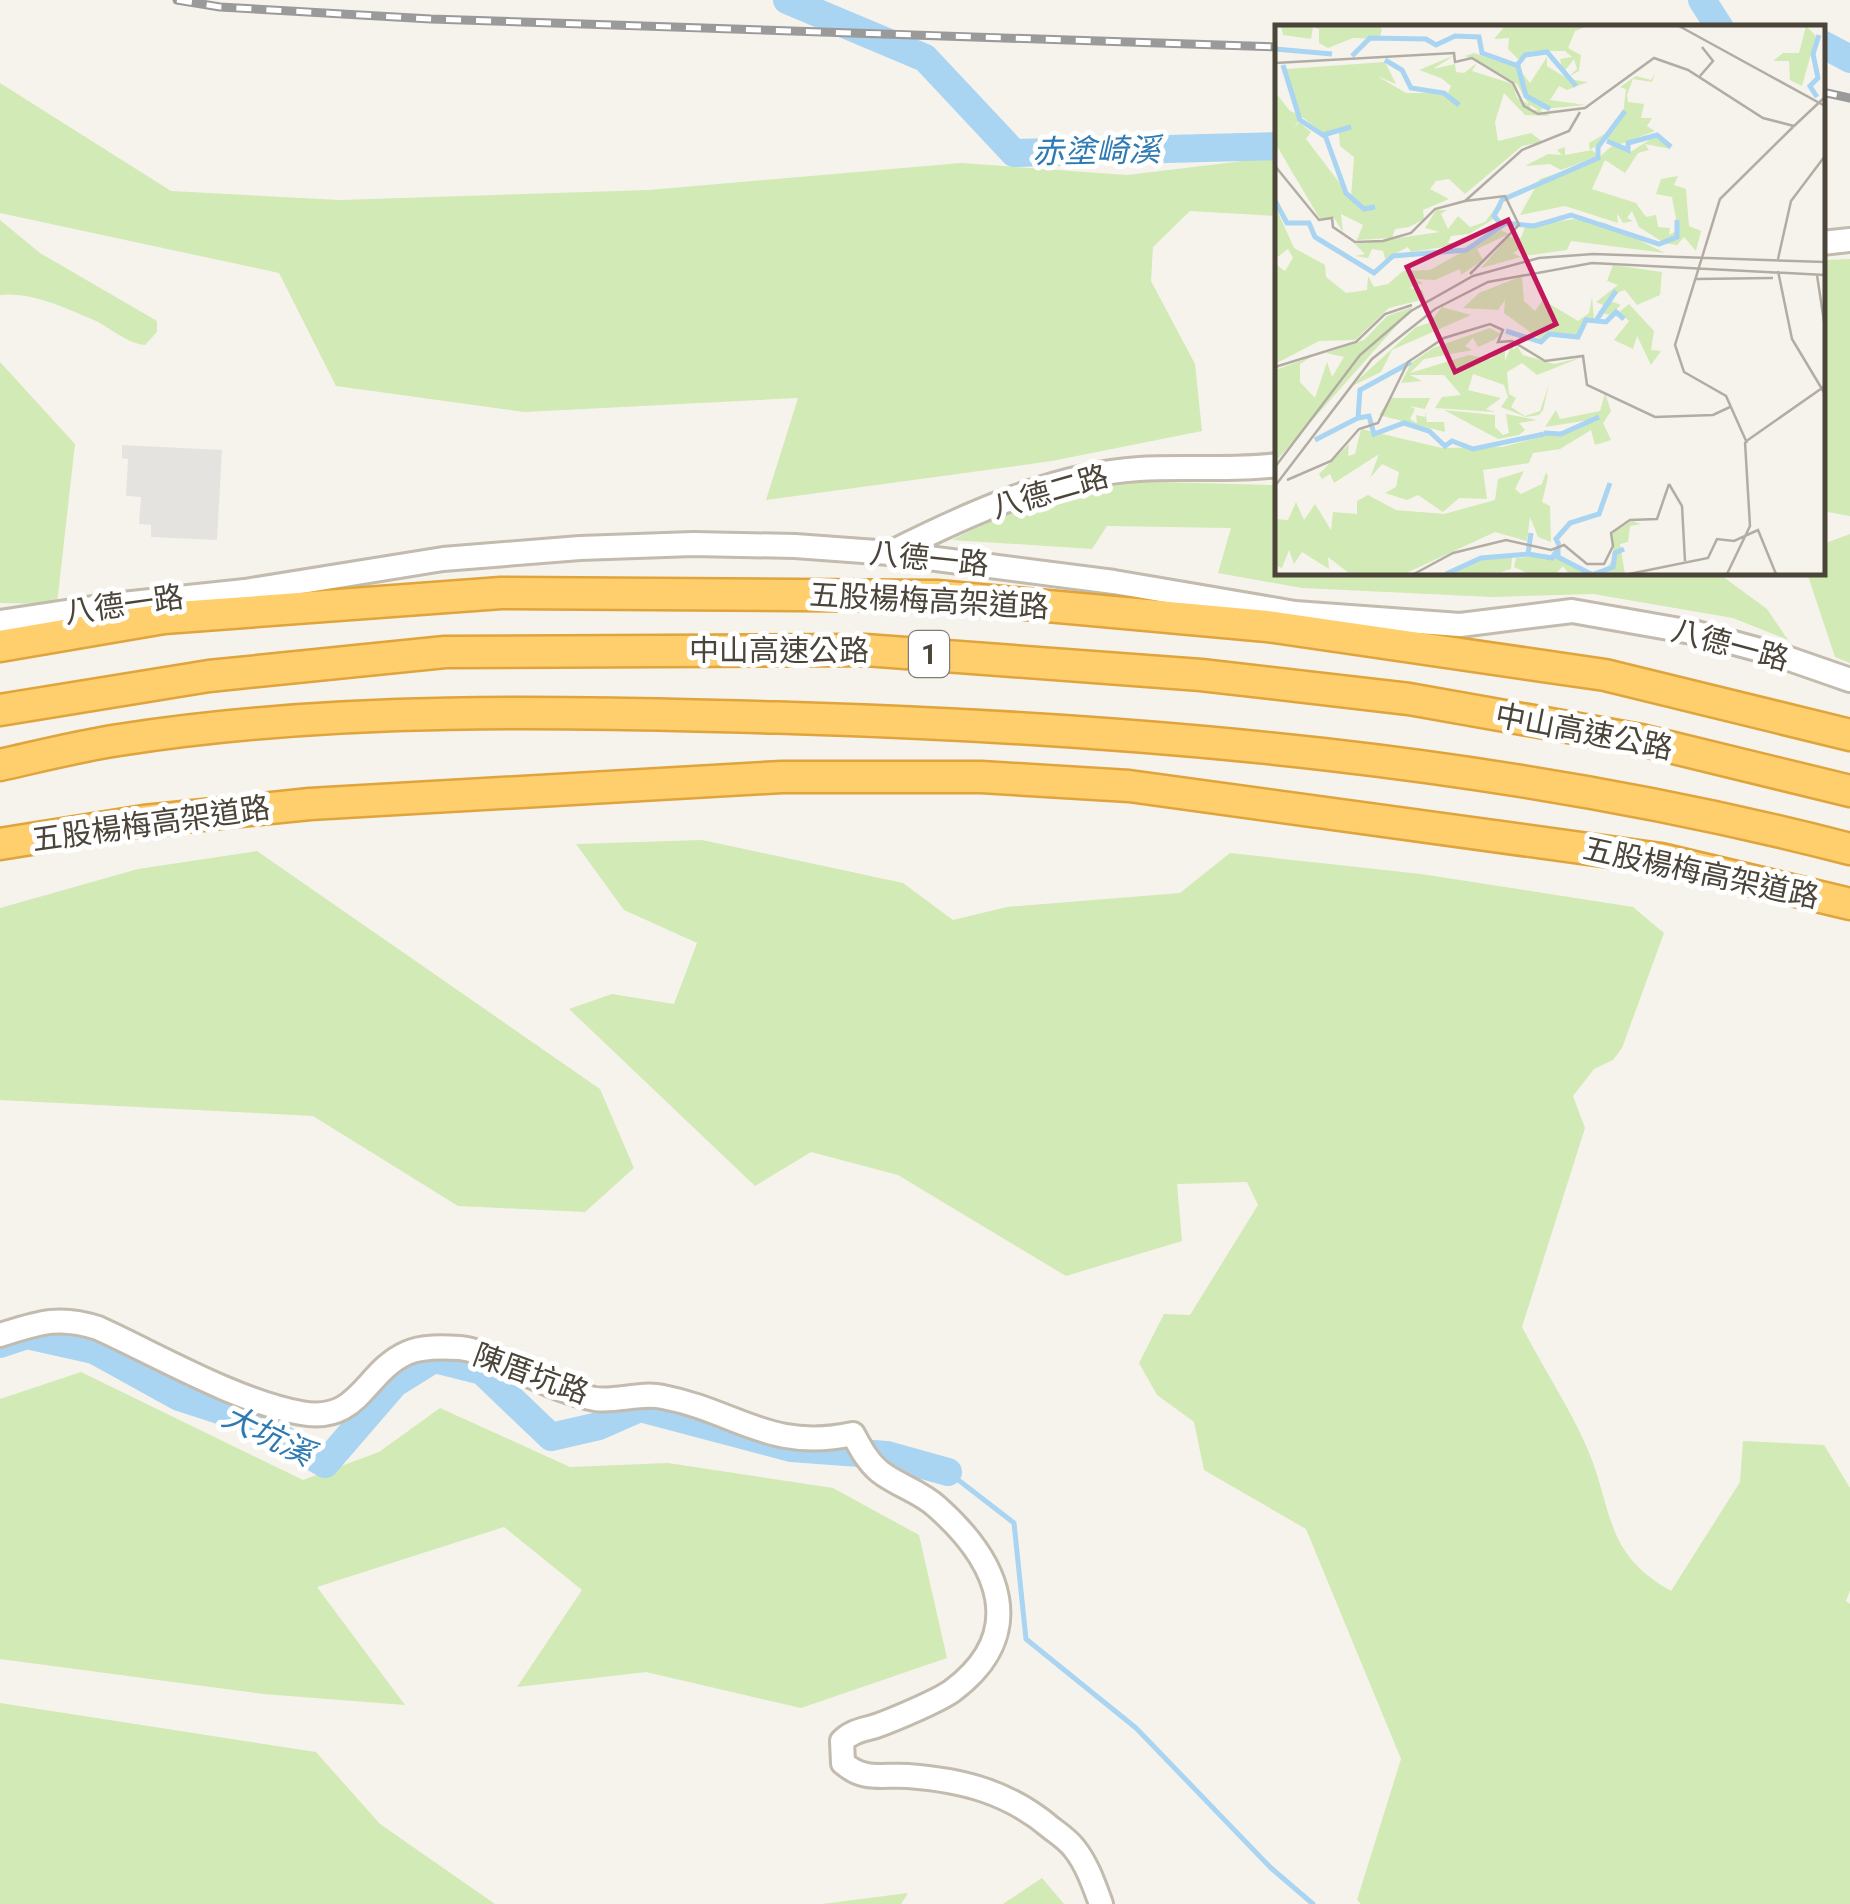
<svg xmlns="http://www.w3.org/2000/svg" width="1850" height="1904" viewBox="0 0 1850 1904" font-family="Roboto,'Noto Sans TC',sans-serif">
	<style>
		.green { fill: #d2eab5 }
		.parking { fill: #e5e3e0 }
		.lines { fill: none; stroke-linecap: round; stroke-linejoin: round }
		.stream { stroke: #a9d4f2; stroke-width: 5 }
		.river { stroke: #a9d4f2; stroke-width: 28 }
		.tertiary-casing { stroke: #c2bbae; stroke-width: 28 }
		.motorway-casing { stroke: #e0a43c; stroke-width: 35 }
		.tertiary { stroke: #fff; stroke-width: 22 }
		.motorway { stroke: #ffcf6e; stroke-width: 30 }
		.rail-casing { stroke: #9a9a9a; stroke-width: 9 }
		.rail { stroke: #fff; stroke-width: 5; stroke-dasharray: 15; stroke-linecap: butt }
		.labels { text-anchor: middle; stroke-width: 10; stroke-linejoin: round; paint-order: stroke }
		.shield { fill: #fff; stroke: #817c74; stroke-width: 2.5 }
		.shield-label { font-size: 28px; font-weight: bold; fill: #4b4439 }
		.street-label { font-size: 30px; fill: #4b4439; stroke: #fff }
		.water-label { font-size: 32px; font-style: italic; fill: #2e7ab2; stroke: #fff }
		.inset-river { fill: none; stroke: #a9d4f2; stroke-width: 5 }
		.inset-road { fill: none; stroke: #b2ada4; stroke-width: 2.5 }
		.view { fill: #c2185b; fill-opacity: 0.15; stroke: #c2185b; stroke-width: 5 }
		.inset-edge { fill: none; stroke: #4b4439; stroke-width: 5 }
	</style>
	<rect width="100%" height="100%" fill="#f6f3ec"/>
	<!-- green -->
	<path class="green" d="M 0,83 L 171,191 L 340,200 L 649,190 L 961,163 L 1127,175 L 1277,157 L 1277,216 L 1190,211 L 1153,247 L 1151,281 L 1195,364 L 1202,431 L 1052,461 L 766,500 L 798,398 L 524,412 L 336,386 L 279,273 L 0,213 Z
		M 0,220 L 40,253 L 157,321 L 157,332 L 145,345 C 126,343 111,328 94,320 C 66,308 30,291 0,295 Z
		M 1850,259 L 1850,516 L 1822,511 L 1823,260 Z
		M 0,362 L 75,444 L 57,604 L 0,603 Z
		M 1116,481 L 1277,485 L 1278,572 L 1718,573 L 1767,609 L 1788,640 L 1733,618 L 1593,594 L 1492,597 L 1302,588 L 1218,573 L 1231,528 L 1107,526 L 1092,549 L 952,540 C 1003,514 1060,493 1116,481 Z
		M 1850,534 L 1850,663 L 1835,657 L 1807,573 L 1822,572 L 1823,544 Z
		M 702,840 L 903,883 L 953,920 L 1007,907 L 1180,893 L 1230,853 L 1421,874 L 1633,907 L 1664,933 L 1622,1048 L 1613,1060 L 1594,1069 L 1573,1096 L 1585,1128 L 1522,1327 C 1543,1368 1570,1408 1588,1450 C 1614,1513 1604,1553 1671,1591 L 1740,1482 L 1743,1441 L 1824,1445 L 1850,1488 L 1850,1590 L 1846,1601 L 1850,1604 L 1850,1904 L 1361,1904 L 1357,1900 L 1401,1759 L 1306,1529 L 1204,1470 L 1194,1422 L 1157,1395 L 1139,1363 L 1164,1314 L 1190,1315 L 1258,1205 L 1247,1182 L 1177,1184 L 1182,1241 L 1066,1276 L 898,1175 L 811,1152 L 755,1186 L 569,1009 L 612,994 L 674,1004 L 697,943 L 624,910 L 576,844 Z
		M 257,851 L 600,1089 L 634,1168 L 585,1212 L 458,1206 L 313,1116 L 0,1100 L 0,908 L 138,869 Z
		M 81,1372 L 303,1480 L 379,1452 L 440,1408 L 570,1467 L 668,1463 L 833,1488 L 919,1535 L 947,1658 L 801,1708 L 646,1672 L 517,1687 L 582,1590 L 504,1527 L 317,1587 L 405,1705 L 263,1694 L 0,1659 L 0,1399 Z
		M 0,1703 L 316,1752 L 380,1824 L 495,1904 L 0,1904 Z
		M 1042,1878 L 1064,1904 L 1003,1904 Z
		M 908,1893 L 901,1904 L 822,1904 Z"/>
	<!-- parking -->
	<path class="parking" d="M 122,445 L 222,450 L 217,540 L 151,537 L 151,525 L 139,524 L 141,497 L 126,496 L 128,459 L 122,458 Z"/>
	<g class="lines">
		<!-- stream -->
		<path class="stream" d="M 948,1472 L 1014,1523 L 1026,1639 L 1136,1728 L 1271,1868 L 1313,1904"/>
		<!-- river -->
		<path class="river" d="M 787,0 L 925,58 L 1014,153 L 1278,146
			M 1702,0 L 1720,28
			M 1822,44 L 1850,59
			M 0,1344 L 27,1335 L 94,1350 L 179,1397 L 253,1421 L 325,1464 L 394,1384 L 434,1359 L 482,1371 L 551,1437 L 599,1426 L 640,1408 L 791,1448 L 887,1455 L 948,1472"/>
		<defs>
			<path id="tertiary" d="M 1822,243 L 1850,240
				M 892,552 C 966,515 1055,474 1139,469 C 1185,466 1231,471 1278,465
				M 0,622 L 113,605 L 245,591 L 443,559 L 580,548 L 693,544 L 795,546 L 890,553 L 1114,582 L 1295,613 L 1460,625 L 1572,611 L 1697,633 L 1775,654 L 1850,680
				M 0,1335 C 38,1323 59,1315 98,1328 C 159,1356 236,1401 301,1413 C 360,1424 364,1372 407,1353 C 422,1346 444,1347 460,1348 C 494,1352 526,1377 558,1388 C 569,1392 583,1397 595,1399 C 617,1402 641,1392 663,1397 C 736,1411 770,1452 853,1434 C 860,1447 867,1461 879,1471 C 896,1485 920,1491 937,1507 C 999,1562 1030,1633 952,1691 C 938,1701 893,1720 876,1726 C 863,1730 852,1731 842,1741 L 843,1763 C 865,1782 882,1774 908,1776 C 962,1780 1009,1792 1051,1828 C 1059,1834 1068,1840 1074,1848 C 1087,1864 1094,1885 1101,1904"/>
			<path id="motorway" d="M 0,646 L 164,618 L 501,593 L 937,596 L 1267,626 L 1605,675 L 1850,735
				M 0,710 L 209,676 L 445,652 L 865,650 L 1201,675 L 1409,699 L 1641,740 L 1850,791
				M 0,765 C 40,756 79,746 119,740 C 342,705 568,712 792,718 C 1145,729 1507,760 1850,849
				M 0,844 L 144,821 L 310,804 L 782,777 L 981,777 L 1129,786 L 1661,859 L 1850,904"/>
		</defs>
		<!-- tertiary casing -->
		<use href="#tertiary" class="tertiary-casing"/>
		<!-- motorway casing -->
		<use href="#motorway" class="motorway-casing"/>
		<!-- tertiary -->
		<use href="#tertiary" class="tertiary"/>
		<!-- motorway -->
		<use href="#motorway" class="motorway"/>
		<defs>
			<path id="rail" d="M 177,0 L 220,7 L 431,19 L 1278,47
				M 1822,92 L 1850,98"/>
		</defs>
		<!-- rail casing -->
		<use href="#rail" class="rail-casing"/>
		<!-- rail -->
		<use href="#rail" class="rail"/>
	</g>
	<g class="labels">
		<!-- shield labels -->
		<rect class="shield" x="909" y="631" width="40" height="46" rx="8"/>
		<g class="shield-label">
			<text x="929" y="664">1</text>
		</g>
		<!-- street labels -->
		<g class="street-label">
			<text transform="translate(1050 492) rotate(-16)" y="10">八德二路</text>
			<text transform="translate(929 559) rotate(6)" y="10">八德一路</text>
			<text transform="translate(929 601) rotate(3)" y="10">五股楊梅高架道路</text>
			<text transform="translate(124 605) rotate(-8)" y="10">八德一路</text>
			<text transform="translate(1730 645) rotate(15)" y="10">八德一路</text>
			<text x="779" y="661">中山高速公路</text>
			<text transform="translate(1584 732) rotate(11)" y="10">中山高速公路</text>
			<text transform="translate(151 824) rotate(-8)" y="10">五股楊梅高架道路</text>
			<text transform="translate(1701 873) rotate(12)" y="10">五股楊梅高架道路</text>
			<text transform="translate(531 1374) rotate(20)" y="10">陳厝坑路</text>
		</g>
		<!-- water labels -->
		<g class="water-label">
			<text transform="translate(1096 151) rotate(-1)" y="11">赤塗崎溪</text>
			<text transform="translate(268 1435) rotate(26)" y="11">大坑溪</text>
		</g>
	</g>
	<!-- overview -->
	<g transform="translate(1275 25)">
		<rect width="550" height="550" fill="#f6f3ec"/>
		<path d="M 6,1 L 105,1 L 107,5 L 104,14 L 78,13 L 53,23 L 44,18 L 44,4 L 38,2 L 36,14 L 8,10 ZM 230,1 L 313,1 L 300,6 L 293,23 L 306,30 L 304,46 L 293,52 L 302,44 L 299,34 L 288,48 L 285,34 L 297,32 L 290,26 L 257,26 L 243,34 L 233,24 L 234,13 L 219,14 ZM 531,1 L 541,11 L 527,61 L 515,55 L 514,36 L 498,36 L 508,28 L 524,28 ZM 199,28 L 243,43 L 255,58 L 272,32 L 272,41 L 293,54 L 313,57 L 292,65 L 284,61 L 275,75 L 311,80 L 257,85 L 242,59 L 190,31 ZM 180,30 L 158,44 L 180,39 L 181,47 L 189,48 L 202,38 L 197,46 L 238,59 L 242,73 L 275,91 L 250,90 L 229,68 L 220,97 L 223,116 L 256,108 L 268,117 L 247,121 L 190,169 L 174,154 L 161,156 L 155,164 L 174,174 L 148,185 L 149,194 L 134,202 L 120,204 L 117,213 L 82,215 L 88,200 L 66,189 L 68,207 L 59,193 L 45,194 L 0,118 L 0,67 L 15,86 L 25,90 L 14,53 L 10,56 L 12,44 L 110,37 L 121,59 L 102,51 L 131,68 L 173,68 L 176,61 L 166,53 L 144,45 ZM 26,91 L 47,108 L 64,108 L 65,121 L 79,132 L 76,173 L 31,114 L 36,107 L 24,97 L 19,104 ZM 380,48 L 377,57 L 358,54 L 352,70 L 353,77 L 369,79 L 366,93 L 377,93 L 372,101 L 380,106 L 343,120 L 354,128 L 382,110 L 396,124 L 370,119 L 374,125 L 363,128 L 350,148 L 330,135 L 317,164 L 361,178 L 371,192 L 381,190 L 383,202 L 395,203 L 394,210 L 403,205 L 397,172 L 381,169 L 386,154 L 403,151 L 399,160 L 411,164 L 414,201 L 426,206 L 421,226 L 409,212 L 402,220 L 389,218 L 364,202 L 357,186 L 352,193 L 358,196 L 348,198 L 342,188 L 343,198 L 290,181 L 245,190 L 265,154 L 321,135 L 337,121 L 332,114 L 315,125 L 314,118 L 340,103 L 348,89 L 351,64 L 345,62 L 361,51 L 376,55 ZM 290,122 L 290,130 L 317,125 L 323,131 L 286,145 L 275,139 L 250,141 L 273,129 L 287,130 L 282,125 ZM 226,175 L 227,183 L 217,195 L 194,209 L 176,211 L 173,218 L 181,218 L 175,221 L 136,227 L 133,222 L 110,234 L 108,226 L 97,224 L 93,233 L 80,231 L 90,229 L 80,219 L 165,207 L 150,203 L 161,185 L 172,185 L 166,189 L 173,204 L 183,191 L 195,202 L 210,197 ZM 0,181 L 19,223 L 50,240 L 51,252 L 71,268 L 92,265 L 93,251 L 99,262 L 113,259 L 128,246 L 155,245 L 226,205 L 234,209 L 202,224 L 208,235 L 186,250 L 185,244 L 160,255 L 139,254 L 148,258 L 134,263 L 147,265 L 150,274 L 114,283 L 80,315 L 44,316 L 0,339 L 0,239 L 10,246 L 18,233 L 13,224 L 0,234 ZM 299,194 L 330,198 L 390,228 L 296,216 L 292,225 L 249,231 L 245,224 L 238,228 L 246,232 L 206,243 L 233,212 L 246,213 L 250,202 ZM 338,240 L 387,247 L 385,270 L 362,280 L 350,265 L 344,267 L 335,276 L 346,280 L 335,290 L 323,287 L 330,281 L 321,277 L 343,260 L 332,256 ZM 247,251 L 249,276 L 260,286 L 268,275 L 303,296 L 314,288 L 317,272 L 319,294 L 308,297 L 302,310 L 280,308 L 266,315 L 229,288 L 230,275 L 223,285 L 188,283 L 204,268 ZM 354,279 L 379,306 L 376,325 L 386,326 L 376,340 L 362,311 L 358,324 L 339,315 L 354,296 L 344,287 ZM 138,282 L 0,437 L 0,345 L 36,332 L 25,339 L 25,357 L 40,373 L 52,337 L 57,352 L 69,332 L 51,328 L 89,315 L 112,291 ZM 167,282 L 196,290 L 117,325 L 106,347 L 75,362 L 141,302 L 154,298 ZM 215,303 L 226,309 L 219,315 L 203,322 L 198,313 L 190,321 L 197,325 L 149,334 L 135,348 L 194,330 L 216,334 L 230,323 L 230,336 L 237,319 L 238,325 L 242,321 L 248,330 L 279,339 L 305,333 L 262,350 L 247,338 L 232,347 L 234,369 L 241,373 L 236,382 L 250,391 L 265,386 L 274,359 L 268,385 L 264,390 L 251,392 L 226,382 L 233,372 L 229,360 L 198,349 L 193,365 L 226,373 L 211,384 L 220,387 L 160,383 L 167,372 L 186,370 L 169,350 L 135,350 L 147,356 L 126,358 L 136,338 L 158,323 ZM 330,368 L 336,386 L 328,398 L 336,415 L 320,420 L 316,405 L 285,424 L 258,428 L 254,438 L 208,445 L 212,474 L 184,473 L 168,487 L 143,470 L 132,475 L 110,468 L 121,462 L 124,447 L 107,439 L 95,453 L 104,429 L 59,458 L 55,449 L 47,454 L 44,449 L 74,419 L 73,431 L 80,429 L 86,404 L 167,423 L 227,422 L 310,400 L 314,395 L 270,402 L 281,385 L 285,394 L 325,386 ZM 115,373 L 155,373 L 150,384 L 135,381 L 140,384 L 135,394 L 142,398 L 141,390 L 150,392 L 150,386 L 152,397 L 169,397 L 170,407 L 104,390 ZM 169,385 L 220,390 L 220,402 L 228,410 L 234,408 L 231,389 L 262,395 L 244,398 L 250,405 L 244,410 L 223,414 ZM 249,446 L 240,464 L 246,469 L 267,459 L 271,447 L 273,452 L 267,477 L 275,481 L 276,517 L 263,512 L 255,492 L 252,516 L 220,507 L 129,549 L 74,548 L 53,532 L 54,544 L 27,527 L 19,539 L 14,525 L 7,543 L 0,540 L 0,494 L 13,495 L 21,477 L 29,495 L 40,479 L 56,505 L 58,487 L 82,489 L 82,476 L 93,470 L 121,485 L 169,489 L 220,475 L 223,454 ZM 357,496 L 366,499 L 355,501 L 353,517 L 345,519 L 350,549 L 294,549 L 288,541 L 281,549 L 254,549 L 239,542 L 241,533 L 264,531 L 287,533 L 311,547 L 330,545 L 339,533 L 337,508 ZM 237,533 L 236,544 L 226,547 L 175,549 L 207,534 Z" fill="#d2eab5" fill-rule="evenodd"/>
		<path class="inset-river" d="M 0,24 L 57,29M 77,31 L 95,13 L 151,14 L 161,20 L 180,11 L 204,12 L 207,28 L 243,41 L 251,71 L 275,84M 110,35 L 127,45 L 136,63 L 169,68 L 184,80M 243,39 L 250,30 L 272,27 L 301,61M 8,40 L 25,95 L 48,110 L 76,102M 542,72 L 535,61 L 543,53 L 538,29 L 544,10M 50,110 L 71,168 L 89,184 L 100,182M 332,116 L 353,125 L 353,118 L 382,110 L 396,122M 0,176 L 12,198 L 34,198 L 40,212 L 99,248 L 118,231 L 191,225 L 231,198 L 259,201 L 296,190 L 384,219 L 402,212 L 402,195M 227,200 L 219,191 L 227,175 L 323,133 L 323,122 L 350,86M 322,294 L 341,266M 231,306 L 266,317 L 274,309 L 303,312 L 311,295 L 331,297 L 341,287 L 349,294M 83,393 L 94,391 L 99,409 L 129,398 L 154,406 L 170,421 L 177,416 L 198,424 L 269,409M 269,408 L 286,409 L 324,392M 40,415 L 83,393 L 85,365 L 136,337M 256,508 L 253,529 L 277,533 L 283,524 L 283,532 L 316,549M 284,520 L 281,514 L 295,498 L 324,489 L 335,458M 171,549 L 206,533 L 253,529M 319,549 L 338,542 L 340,528 L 349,524"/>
		<path class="inset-road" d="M 404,1 L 550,81M 0,38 L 179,28 L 180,37 L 197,33 L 238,58 L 249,81 L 263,89 L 310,83 L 379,33 L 413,45 L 488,93 L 519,101 L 550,72M 425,51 L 438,36 L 427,22M 0,141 L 44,195 L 57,193 L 58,202 L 80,217 L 108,216 L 136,208 L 160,184 L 190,176 L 247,125 L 294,106 L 305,87M 190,176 L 230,171 L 244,200 L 195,249M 503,234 L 516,176 L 550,131M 503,246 L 517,314 L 550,369M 542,250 L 550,303M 421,254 L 498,253M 0,342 L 81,317 L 110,289 L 137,280M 470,417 L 550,361M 472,418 L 451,371 L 409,347 L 400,320 L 445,174 L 518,102M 0,442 L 85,330 L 136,286 L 198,251 L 264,233 L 318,229 L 550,237M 12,455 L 56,436 L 84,404 L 103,398 L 133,337 L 169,313 L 215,299 L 228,305 L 223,317 L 237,316 L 270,336 L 308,331 L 312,360 L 380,392 L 438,390 L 455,382M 394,459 L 407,481 L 410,536M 0,461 L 97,334 L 160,284 L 213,257 L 317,238 L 550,250M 139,549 L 178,528 L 231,515 L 276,525 L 289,520 L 312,539 L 329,539 L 338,521 L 336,508 L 355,495 L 382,494 L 394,459M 354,549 L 433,533 L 442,514 L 459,516 L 483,505 L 501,549M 452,549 L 475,501 L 470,417"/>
		<path class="view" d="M 233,195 L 281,299 L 180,347 L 132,242 Z"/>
		<rect width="550" height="550" class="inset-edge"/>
	</g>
</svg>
